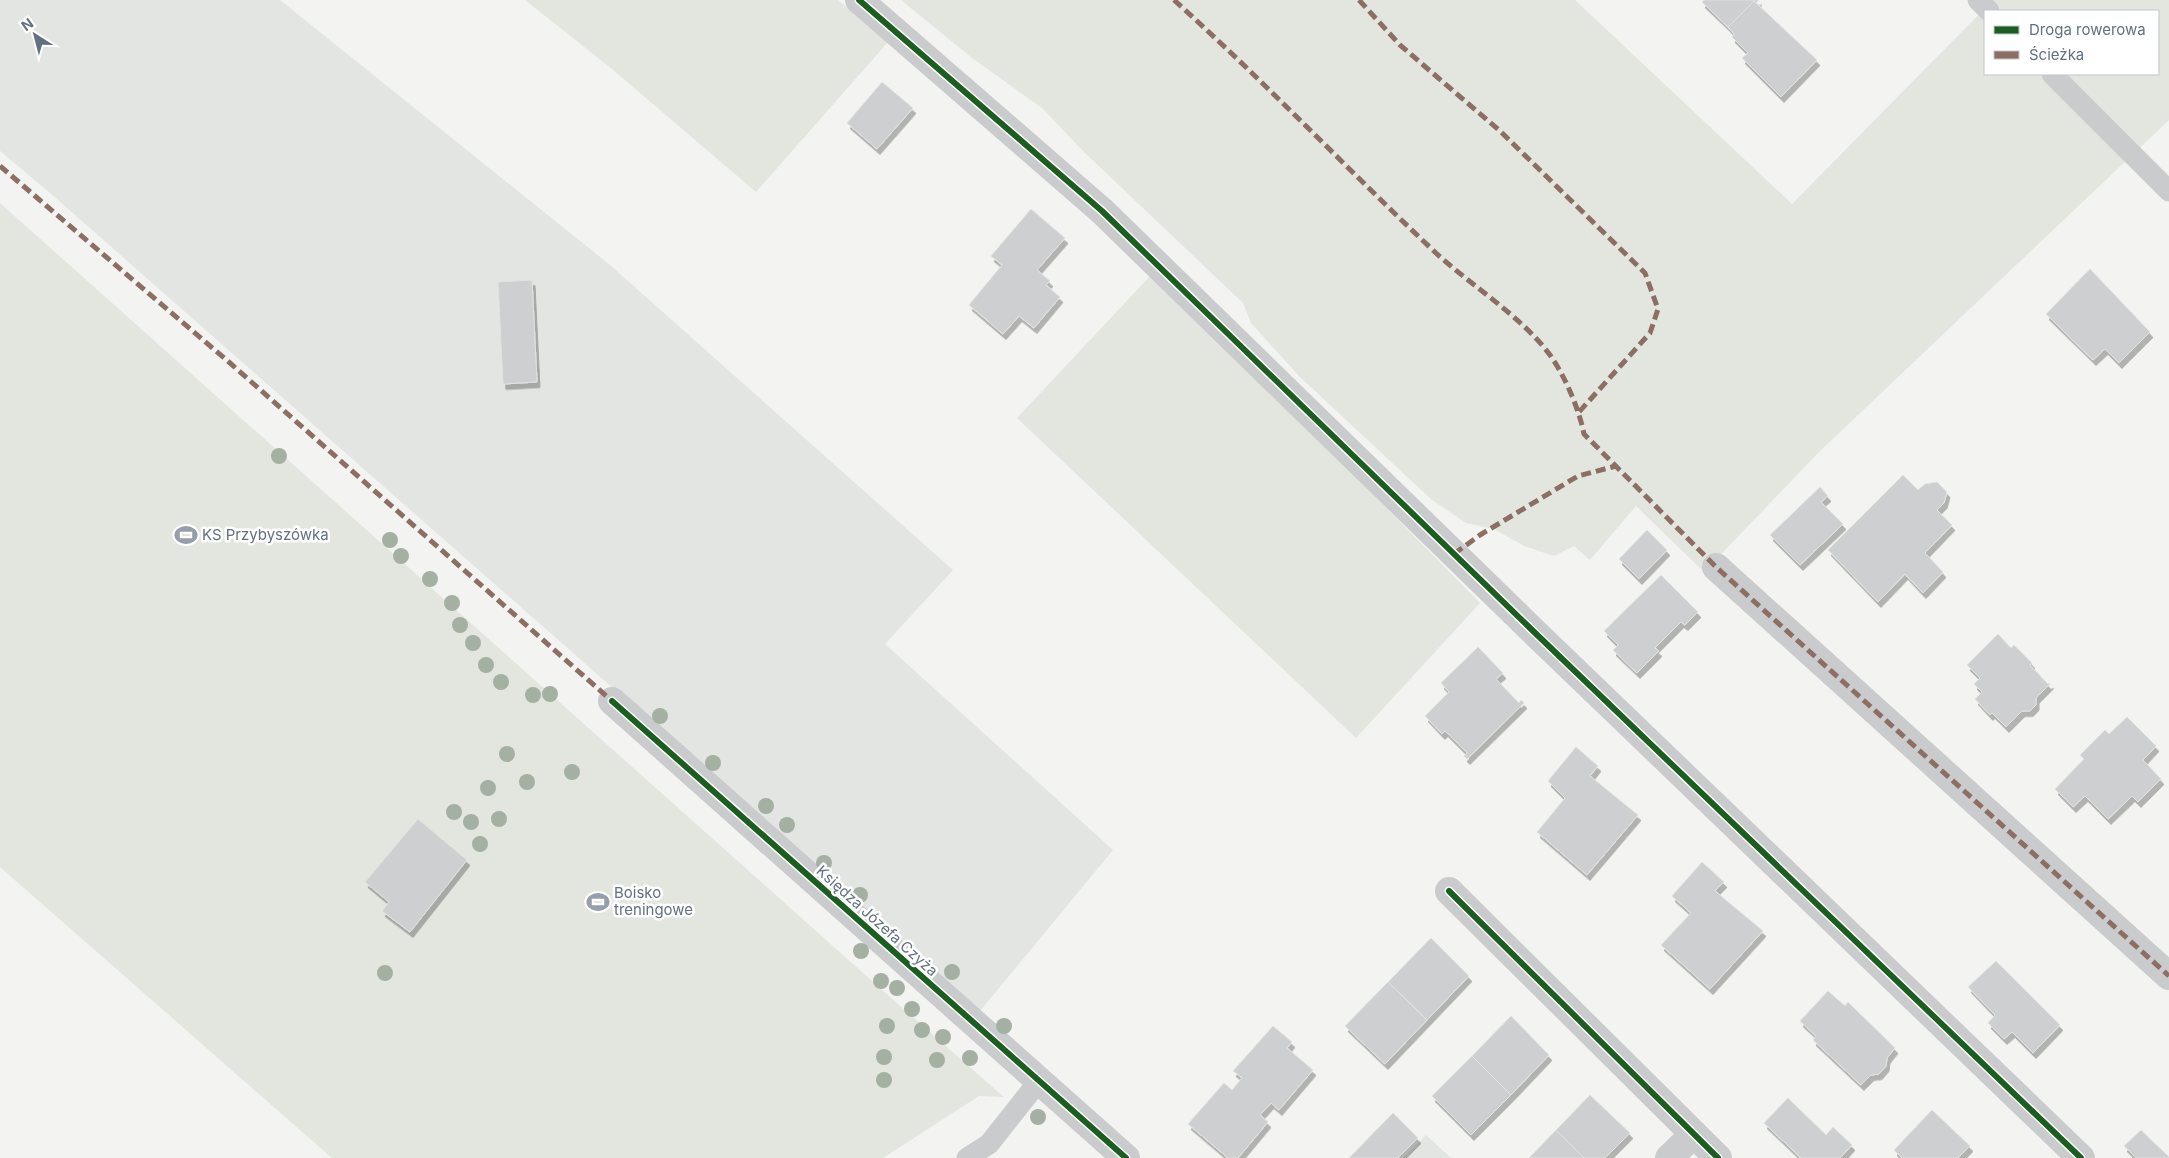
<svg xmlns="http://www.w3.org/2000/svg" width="2169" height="1158" viewBox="0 0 2169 1158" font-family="Inter,sans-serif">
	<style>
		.built { fill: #e3e5e3 }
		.green { fill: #e2e6df; fill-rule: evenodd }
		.building { fill: #cecfd0; stroke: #e2e2e1; filter: url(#shadow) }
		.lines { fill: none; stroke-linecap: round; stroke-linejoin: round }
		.lane { stroke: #cacbcc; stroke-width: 21 }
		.street { stroke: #cacbcc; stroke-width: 28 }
		.quiet { stroke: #8d6e63; stroke-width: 5; stroke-dasharray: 10 5; stroke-linecap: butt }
		.cycleway-casing { stroke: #fff; stroke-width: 9 }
		.cycleway { stroke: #1b5e20; stroke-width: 6 }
		.tree { fill: #a4b0a2 }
		.labels { text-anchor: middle; stroke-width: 5; stroke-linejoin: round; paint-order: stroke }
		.poi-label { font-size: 15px; fill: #627182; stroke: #fff; text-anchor: start }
		.street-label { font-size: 15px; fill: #627182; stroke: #fff }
	</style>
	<defs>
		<filter id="shadow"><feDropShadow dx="3" dy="5.5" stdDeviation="0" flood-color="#0004"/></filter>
	</defs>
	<rect width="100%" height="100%" fill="#f3f3f1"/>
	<!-- built -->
	<path class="built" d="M 0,0 L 280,0 L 610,265 L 953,570 L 885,644 L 1113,850 L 980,1011 L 50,193 L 0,151 Z
		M 1426,1135 L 1451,1158 L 1403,1158 Z"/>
	<!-- green -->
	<path class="green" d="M 525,0 L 838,0 L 888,42 L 756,192 L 612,69 Z
		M 901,0 L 1575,0 L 1792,204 L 1993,0 L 2169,0 L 2169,120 L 1819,452 L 1704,572 L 1636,506 L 1590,560 L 1574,546 L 1554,556 L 1524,546 L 1494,529 L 1466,523 L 1432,500 L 1300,377 L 1251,323 L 1243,303 L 1083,151 L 1042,108 L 972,58 ZM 1985,11 L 2158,11 L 2158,74 L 1985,74 Z
		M 0,203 L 899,1005 L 1004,1097 L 979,1096 L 883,1158 L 332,1158 L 0,867 Z
		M 1151,275 L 1275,395 L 1480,603 L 1356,738 L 1017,418 Z"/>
	<!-- building -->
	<path class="building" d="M 1704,0 L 1759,0 L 1756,3 L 1754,1 L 1728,27 L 1702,2 Z
		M 1754,1 L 1817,60 L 1781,97 L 1742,58 L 1748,53 L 1732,37 L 1734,34 L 1728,27 Z
		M 882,82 L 913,108 L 877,149 L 847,123 Z
		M 1031,209 L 1065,238 L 1037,270 L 1050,281 L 1046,285 L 1060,297 L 1034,328 L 1019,316 L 1003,334 L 969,305 L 1002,265 L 991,256 Z
		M 2090,269 L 2150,332 L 2119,363 L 2105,349 L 2093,360 L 2046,314 Z
		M 532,280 L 537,382 L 503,384 L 498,282 Z
		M 1903,475 L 1918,490 L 1925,484 L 1937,482 L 1947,492 L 1944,503 L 1937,510 L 1952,525 L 1925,553 L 1943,572 L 1923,593 L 1905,574 L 1878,602 L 1828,550 Z
		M 1820,487 L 1828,496 L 1821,502 L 1843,524 L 1800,565 L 1770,535 Z
		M 1647,530 L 1667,550 L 1639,579 L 1619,559 Z
		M 1661,575 L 1698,612 L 1685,625 L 1681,622 L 1655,648 L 1659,651 L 1637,673 L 1613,650 L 1618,645 L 1604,631 Z
		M 1998,634 L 2011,648 L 2014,645 L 2032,663 L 2030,665 L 2048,684 L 2051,683 L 2036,698 L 2036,705 L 2030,711 L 2022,711 L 2006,727 L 1992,713 L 1990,715 L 1975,699 L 1982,692 L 1974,684 L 1980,678 L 1967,665 Z
		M 1478,647 L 1503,673 L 1496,679 L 1519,703 L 1521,700 L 1524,703 L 1467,759 L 1464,756 L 1467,753 L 1445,731 L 1442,734 L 1425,716 L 1449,692 L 1441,683 Z
		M 2127,717 L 2156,746 L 2143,760 L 2161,779 L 2138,802 L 2132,796 L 2108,819 L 2085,796 L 2073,807 L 2055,789 L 2084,759 L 2080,755 L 2105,730 L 2109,734 Z
		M 1576,747 L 1598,766 L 1590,776 L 1638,815 L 1587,875 L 1537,832 L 1565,798 L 1548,781 Z
		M 418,819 L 467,860 L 410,932 L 382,911 L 389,902 L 365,882 Z
		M 1702,862 L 1724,882 L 1715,891 L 1763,931 L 1710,989 L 1661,945 L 1691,913 L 1672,896 Z
		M 1431,938 L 1469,976 L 1427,1020 L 1388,982 Z
		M 1996,961 L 2060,1025 L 2033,1053 L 2012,1032 L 2004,1039 L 1988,1023 L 1995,1015 L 1968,987 Z
		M 1388,982 L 1427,1020 L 1385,1064 L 1345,1026 Z
		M 1828,991 L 1845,1006 L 1848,1002 L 1895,1048 L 1887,1058 L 1886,1066 L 1879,1074 L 1871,1075 L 1861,1085 L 1813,1040 L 1816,1036 L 1800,1021 Z
		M 1511,1016 L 1549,1055 L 1511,1095 L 1472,1056 Z
		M 1273,1026 L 1292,1042 L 1287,1048 L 1313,1070 L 1279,1110 L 1271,1103 L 1260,1115 L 1268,1122 L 1238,1158 L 1228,1158 L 1188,1124 L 1224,1083 L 1232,1090 L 1242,1078 L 1233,1071 Z
		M 1472,1056 L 1511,1095 L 1471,1135 L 1432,1096 Z
		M 1590,1095 L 1630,1133 L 1605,1158 L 1584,1158 L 1556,1130 Z
		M 1788,1098 L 1826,1135 L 1833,1127 L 1852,1145 L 1840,1158 L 1801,1158 L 1764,1123 Z
		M 1932,1110 L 1970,1146 L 1958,1158 L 1902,1158 L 1894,1150 Z
		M 1393,1113 L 1418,1138 L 1398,1158 L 1349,1158 Z
		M 1556,1130 L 1584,1158 L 1529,1158 Z
		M 2141,1130 L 2169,1157 L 2169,1158 L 2136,1158 L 2124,1146 Z"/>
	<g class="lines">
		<!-- lane -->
		<path class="lane" d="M 1978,0 L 1989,11
			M 2052,74 L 2169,191
			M 967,1158 L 989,1144 L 1039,1081"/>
		<!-- street -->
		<path class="street" d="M 859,0 L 1102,211 L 1530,628 L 2081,1158
			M 1716,567 L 2169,976
			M 612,701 L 1126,1158
			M 1449,891 L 1718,1158
			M 1669,1158 L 1694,1134"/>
		<!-- quiet -->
		<path class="quiet" d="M 1174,0 C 1265,82 1348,170 1437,254 C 1473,287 1521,316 1550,355 C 1565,376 1579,409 1584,434 L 1716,567 L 2169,976
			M 1359,0 L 1400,45 L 1500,131 L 1645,273 L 1658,309 L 1650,333 L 1579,412
			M 0,166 L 230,363 L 612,701
			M 1454,554 L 1480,535 L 1578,476 L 1616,466"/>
		<defs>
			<path id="cycleway" d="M 859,0 L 1102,211 L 1530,628 L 2081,1158
				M 612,701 L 1126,1158
				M 1449,891 L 1718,1158"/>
		</defs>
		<!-- cycleway casing -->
		<use href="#cycleway" class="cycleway-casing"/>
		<!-- cycleway -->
		<use href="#cycleway" class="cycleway"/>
	</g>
	<!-- trees -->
	<g class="tree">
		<circle cx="279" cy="456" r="8"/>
		<circle cx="390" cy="540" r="8"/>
		<circle cx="401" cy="556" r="8"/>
		<circle cx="430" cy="579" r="8"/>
		<circle cx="452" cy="603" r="8"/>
		<circle cx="460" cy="625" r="8"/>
		<circle cx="473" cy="643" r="8"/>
		<circle cx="486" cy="665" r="8"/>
		<circle cx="501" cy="682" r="8"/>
		<circle cx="550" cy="694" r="8"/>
		<circle cx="533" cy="695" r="8"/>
		<circle cx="660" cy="716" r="8"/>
		<circle cx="507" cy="754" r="8"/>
		<circle cx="713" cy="763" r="8"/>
		<circle cx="572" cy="772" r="8"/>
		<circle cx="527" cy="782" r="8"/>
		<circle cx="488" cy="788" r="8"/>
		<circle cx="766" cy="806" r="8"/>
		<circle cx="454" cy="812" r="8"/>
		<circle cx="499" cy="819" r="8"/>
		<circle cx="471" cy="822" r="8"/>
		<circle cx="787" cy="825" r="8"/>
		<circle cx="480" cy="844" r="8"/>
		<circle cx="824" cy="863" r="8"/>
		<circle cx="860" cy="895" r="8"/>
		<circle cx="861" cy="951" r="8"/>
		<circle cx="952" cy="972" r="8"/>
		<circle cx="385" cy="973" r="8"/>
		<circle cx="881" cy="981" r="8"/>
		<circle cx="897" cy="988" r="8"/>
		<circle cx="912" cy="1009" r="8"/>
		<circle cx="887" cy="1026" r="8"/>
		<circle cx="1004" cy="1026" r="8"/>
		<circle cx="922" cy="1030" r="8"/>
		<circle cx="943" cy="1037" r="8"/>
		<circle cx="884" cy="1057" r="8"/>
		<circle cx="970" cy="1058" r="8"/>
		<circle cx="937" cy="1060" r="8"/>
		<circle cx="884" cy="1080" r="8"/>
		<circle cx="1038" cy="1117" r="8"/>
	</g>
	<!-- icons -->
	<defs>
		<symbol id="stadium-bare" viewBox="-9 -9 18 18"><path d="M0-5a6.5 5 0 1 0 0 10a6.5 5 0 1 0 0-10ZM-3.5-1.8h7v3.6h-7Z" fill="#959ea9" stroke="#fff" stroke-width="2.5" paint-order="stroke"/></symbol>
	</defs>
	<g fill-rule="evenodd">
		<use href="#stadium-bare" x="170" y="519" width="32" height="32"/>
		<use href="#stadium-bare" x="582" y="886" width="32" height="32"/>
	</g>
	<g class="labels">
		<!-- poi labels -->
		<g class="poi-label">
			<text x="202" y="540">KS Przybyszówka</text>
			<text x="614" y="898">Boisko<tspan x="614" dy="17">treningowe</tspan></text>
		</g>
		<!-- street labels -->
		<g class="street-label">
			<text transform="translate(877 921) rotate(42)" y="5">Księdza Józefa Czyża</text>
		</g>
	</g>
	<!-- legend -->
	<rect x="1984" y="10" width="175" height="65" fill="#ffffff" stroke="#c0c6cd"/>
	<rect x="1994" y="26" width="25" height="8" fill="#1b5e20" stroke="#c0c6cd"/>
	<text x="2029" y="35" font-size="15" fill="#627182">Droga rowerowa</text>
	<rect x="1994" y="51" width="25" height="8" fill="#8d6e63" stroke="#c0c6cd"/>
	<text x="2029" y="60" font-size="15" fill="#627182">Ścieżka</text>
	<!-- north arrow -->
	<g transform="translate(35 35) rotate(324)" stroke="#ffffff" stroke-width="4" paint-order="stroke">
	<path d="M0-4L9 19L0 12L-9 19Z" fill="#627182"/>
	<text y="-8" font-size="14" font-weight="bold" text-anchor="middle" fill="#627182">N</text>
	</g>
</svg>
